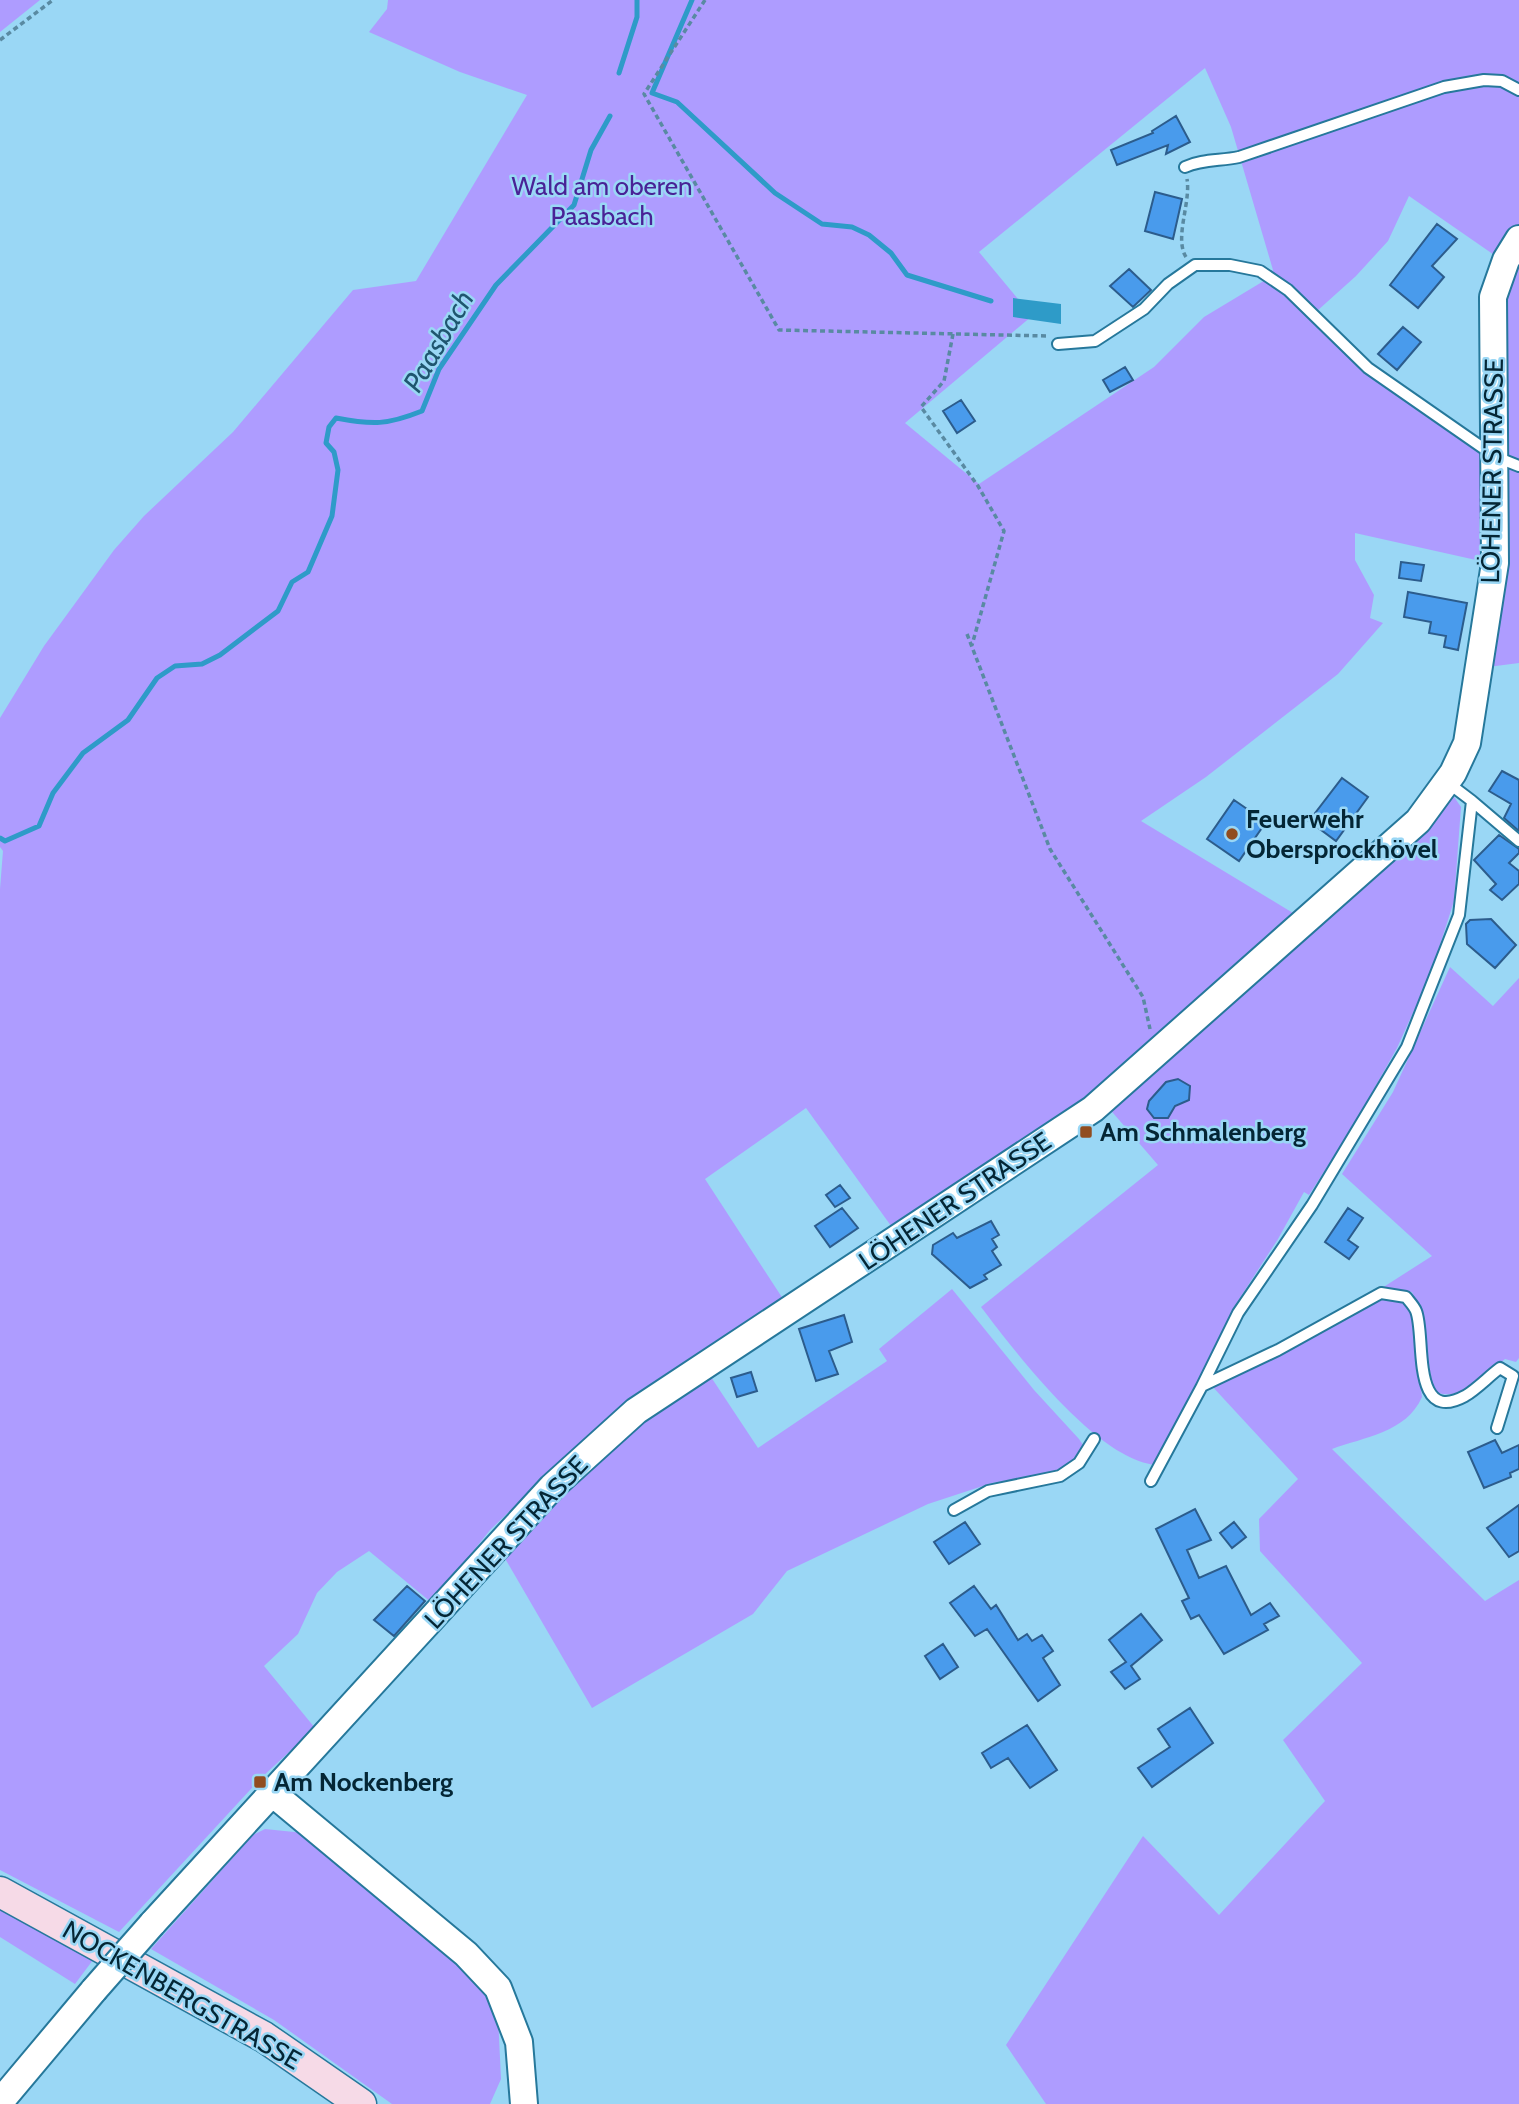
<svg xmlns="http://www.w3.org/2000/svg" width="1519" height="2104" viewBox="0 0 1519 2104" font-family="Cabin,sans-serif">
	<style>
		.green { fill: #ae9cff }
		.water { fill: #2e9bc8 }
		.lines { fill: none; stroke-linecap: round; stroke-linejoin: round }
		.stream { stroke: #2e9bc8; stroke-width: 5 }
		.building { fill: #499bec; stroke: #2c5c8c; stroke-width: 2 }
		.service-casing { stroke: #26789b; stroke-width: 14 }
		.tertiary-casing { stroke: #26789b; stroke-width: 30 }
		.secondary-casing { stroke: #26789b; stroke-width: 33 }
		.path { stroke: #598aa2; stroke-width: 3.5; stroke-dasharray: 5 3.5; stroke-linecap: butt }
		.service { stroke: #fff; stroke-width: 10 }
		.tertiary { stroke: #fff; stroke-width: 26 }
		.secondary { stroke: #f6dae7; stroke-width: 30 }
		.tertiary-bridge-casing { stroke: #26789b; stroke-width: 30; stroke-linecap: butt }
		.tertiary-bridge { stroke: #fff; stroke-width: 26 }
		.poi-dot { fill: #914d20; stroke: #9ad7f5; stroke-width: 2.5 }
		.labels { text-anchor: middle; stroke-width: 5; stroke-linejoin: round; paint-order: stroke }
		.park-label { font-size: 26px; fill: #492296; stroke: #9ad7f5 }
		.street-label { font-size: 26px; fill: #042635; stroke: #9ad7f5 }
		.poi-label { font-size: 26px; font-weight: bold; fill: #042635; stroke: #9ad7f5; text-anchor: start }
		.water-label { font-size: 28px; font-style: italic; fill: #1f566f; stroke: #9ad7f5 }
	</style>
	<rect width="100%" height="100%" fill="#9ad7f5"/>
	<!-- green -->
	<path class="green" d="M 0,0 L 40,0 L 0,32 Z
		M 388,0 L 1519,0 L 1519,225 L 1500,259 L 1409,196 L 1388,241 L 1356,276 L 1317,311 L 1271,274 L 1273,270 L 1231,127 L 1205,68 L 979,252 L 1032,316 L 905,423 L 979,484 L 1154,367 L 1204,317 L 1267,279 L 1285,291 L 1371,378 L 1490,459 L 1485,562 L 1355,533 L 1355,560 L 1374,595 L 1370,618 L 1383,623 L 1338,674 L 1206,777 L 1141,821 L 1293,913 L 1095,1095 L 894,1230 L 806,1108 L 705,1179 L 785,1302 L 540,1482 L 490,1530 L 432,1603 L 369,1551 L 337,1572 L 317,1593 L 298,1634 L 264,1666 L 315,1728 L 261,1778 L 119,1932 L 0,1870 L 0,889 L 3,851 L 0,847 L 0,718 L 44,646 L 114,550 L 144,516 L 233,432 L 353,290 L 416,281 L 527,95 L 460,72 L 369,32 L 387,9 Z
		M 1519,253 L 1519,663 L 1488,667 L 1508,534 L 1502,303 Z
		M 1450,791 L 1461,807 L 1454,901 L 1431,973 L 1397,1048 L 1352,1128 L 1309,1195 L 1304,1192 L 1278,1239 L 1234,1307 L 1156,1465 C 1097,1460 1016,1353 981,1307 L 1158,1165 L 1107,1106 Z
		M 1450,967 L 1493,1006 L 1519,978 L 1519,1358 L 1516,1362 L 1505,1359 C 1484,1376 1461,1404 1433,1391 L 1421,1313 L 1412,1292 L 1382,1288 L 1432,1256 L 1342,1174 L 1393,1092 Z
		M 952,1289 L 1034,1390 L 1079,1439 L 1083,1445 L 1075,1460 L 1054,1472 L 992,1483 L 928,1504 L 787,1571 L 753,1614 L 592,1708 L 503,1555 L 560,1493 L 641,1418 L 707,1371 L 758,1448 L 887,1361 L 879,1349 Z
		M 1384,1297 L 1404,1301 L 1411,1312 L 1422,1397 C 1406,1433 1364,1437 1332,1449 L 1485,1601 L 1519,1580 L 1519,2104 L 1046,2104 L 1006,2045 L 1143,1836 L 1219,1915 L 1325,1801 L 1283,1740 L 1362,1663 L 1260,1551 L 1259,1519 L 1298,1479 L 1211,1385 Z
		M 265,1829 L 304,1833 L 447,1953 L 477,1982 L 498,2016 L 501,2079 L 490,2104 L 392,2104 L 274,2020 L 151,1949 L 253,1835 Z
		M 0,1909 L 93,1960 L 75,1984 L 0,1937 Z"/>
	<!-- water -->
	<path class="water" d="M 1013,298 L 1061,304 L 1061,324 L 1013,317 Z"/>
	<g class="lines">
		<!-- stream -->
		<path class="stream" d="M 692,0 L 652,93 L 677,102 L 775,193 L 822,224 L 852,227 L 869,235 L 891,253 L 907,275 L 991,301
			M 619,73 L 637,17 L 637,0
			M 0,838 L 5,841 L 39,826 L 53,793 L 83,753 L 128,720 L 157,678 L 175,666 L 202,664 L 220,655 L 278,611 L 292,582 L 308,572 L 332,516 L 338,470 L 334,452 L 326,443 L 329,427 L 336,418 C 373,425 387,425 422,411 L 439,369 L 496,285 L 574,205 L 591,150 L 610,116"/>
	</g>
	<!-- building -->
	<path class="building" d="M 1176,116 L 1190,142 L 1166,154 L 1168,145 L 1117,165 L 1111,150 L 1153,133 L 1152,131 Z
		M 1155,192 L 1182,199 L 1173,239 L 1145,231 Z
		M 1437,224 L 1457,239 L 1432,266 L 1444,277 L 1418,308 L 1390,285 Z
		M 1129,269 L 1151,290 L 1133,307 L 1110,286 Z
		M 1403,327 L 1421,342 L 1397,370 L 1378,354 Z
		M 1125,367 L 1133,380 L 1110,392 L 1103,380 Z
		M 961,400 L 975,421 L 957,433 L 943,411 Z
		M 1401,562 L 1424,565 L 1421,581 L 1399,578 Z
		M 1408,592 L 1467,603 L 1458,650 L 1444,647 L 1446,636 L 1429,633 L 1431,622 L 1404,617 Z
		M 1502,771 L 1519,780 L 1519,831 L 1504,818 L 1511,804 L 1489,791 Z
		M 1342,778 L 1368,797 L 1336,841 L 1309,821 Z
		M 1234,800 L 1266,822 L 1239,861 L 1207,839 Z
		M 1499,835 L 1519,849 L 1519,853 L 1509,863 L 1519,871 L 1519,884 L 1502,900 L 1490,890 L 1496,884 L 1474,860 Z
		M 1491,919 L 1516,945 L 1495,968 L 1467,944 L 1466,924 L 1470,920 Z
		M 1178,1079 L 1190,1086 L 1189,1100 L 1175,1106 L 1168,1118 L 1154,1118 L 1147,1109 L 1149,1101 L 1166,1082 Z
		M 840,1185 L 850,1198 L 835,1207 L 826,1195 Z
		M 842,1208 L 858,1228 L 830,1247 L 815,1226 Z
		M 1348,1208 L 1363,1218 L 1348,1240 L 1358,1247 L 1349,1259 L 1325,1242 Z
		M 991,1221 L 999,1235 L 992,1239 L 997,1247 L 992,1251 L 1001,1265 L 984,1275 L 987,1279 L 970,1288 L 932,1254 L 933,1245 L 953,1233 L 957,1238 Z
		M 844,1315 L 852,1342 L 829,1351 L 838,1374 L 816,1381 L 799,1329 Z
		M 751,1372 L 757,1391 L 737,1397 L 731,1378 Z
		M 1495,1440 L 1502,1453 L 1519,1445 L 1519,1469 L 1510,1473 L 1511,1477 L 1484,1488 L 1468,1452 Z
		M 1519,1505 L 1519,1551 L 1509,1557 L 1487,1528 Z
		M 1195,1509 L 1211,1540 L 1187,1550 L 1199,1578 L 1226,1566 L 1251,1615 L 1270,1603 L 1279,1616 L 1264,1624 L 1268,1630 L 1224,1654 L 1199,1615 L 1191,1619 L 1182,1601 L 1189,1598 L 1156,1529 Z
		M 965,1522 L 980,1544 L 949,1564 L 934,1542 Z
		M 1234,1522 L 1246,1537 L 1232,1548 L 1220,1533 Z
		M 407,1586 L 425,1601 L 394,1636 L 374,1620 Z
		M 974,1586 L 991,1609 L 996,1605 L 1018,1640 L 1027,1634 L 1032,1641 L 1042,1635 L 1053,1651 L 1043,1658 L 1060,1685 L 1038,1701 L 987,1629 L 975,1636 L 950,1603 Z
		M 1141,1614 L 1162,1640 L 1131,1666 L 1140,1679 L 1125,1689 L 1111,1672 L 1126,1662 L 1109,1640 Z
		M 943,1644 L 958,1667 L 940,1679 L 925,1656 Z
		M 1190,1708 L 1213,1743 L 1152,1787 L 1138,1768 L 1170,1747 L 1158,1729 Z
		M 1027,1725 L 1057,1770 L 1030,1788 L 1008,1758 L 991,1768 L 982,1753 Z"/>
	<g class="lines">
		<defs>
			<path id="service" d="M 1185,167 C 1202,159 1221,161 1239,157 L 1444,87 L 1484,80 L 1502,81 L 1519,90
				M 1058,344 L 1095,341 L 1144,309 L 1168,284 L 1195,265 L 1230,265 L 1260,271 L 1288,290 L 1368,368 L 1496,457 L 1519,466
				M 1472,801 L 1519,841
				M 1202,1386 L 1238,1313 L 1312,1205 L 1407,1047 L 1459,915 L 1472,801 L 1447,782
				M 1151,1481 L 1202,1386 L 1278,1350 L 1381,1293 L 1406,1297 C 1409,1301 1414,1306 1416,1311 C 1426,1335 1410,1426 1465,1396 C 1477,1389 1488,1377 1500,1368 L 1513,1376 L 1497,1428
				M 954,1510 L 988,1491 L 1060,1476 L 1079,1463 L 1094,1439"/>
			<path id="tertiary" d="M 271,1792 L 466,1954 L 498,1988 L 519,2042 L 524,2104
				M 152,1924 L 552,1487 L 636,1411 L 1093,1109 L 1418,821 L 1453,773 L 1467,743 L 1495,563 L 1493,297 L 1506,260 L 1519,239
				M 0,2102 L 94,1990"/>
			<path id="secondary" d="M 0,1892 L 264,2037 L 361,2104"/>
		</defs>
		<!-- service casing -->
		<use href="#service" class="service-casing"/>
		<!-- tertiary casing -->
		<use href="#tertiary" class="tertiary-casing"/>
		<!-- secondary casing -->
		<use href="#secondary" class="secondary-casing"/>
		<!-- path -->
		<path class="path" d="M 705,0 L 644,94 L 779,330 L 1048,336
			M 0,40 L 53,0
			M 1186,257 C 1174,238 1191,203 1187,179
			M 953,334 L 944,381 L 921,407 L 978,486 L 1004,531 L 972,645
			M 967,634 L 1050,849 L 1143,997 L 1150,1029"/>
		<!-- service -->
		<use href="#service" class="service"/>
		<!-- tertiary -->
		<use href="#tertiary" class="tertiary"/>
		<!-- secondary -->
		<use href="#secondary" class="secondary"/>
		<defs>
			<path id="tertiary-bridge" d="M 94,1990 L 152,1924"/>
		</defs>
		<!-- tertiary-bridge casing -->
		<use href="#tertiary-bridge" class="tertiary-bridge-casing"/>
		<!-- tertiary-bridge -->
		<use href="#tertiary-bridge" class="tertiary-bridge"/>
	</g>
	<!-- markers -->
	<g class="poi-dot">
		<circle cx="1232" cy="834" r="7"/>
		<rect x="1079" y="1125" width="14" height="14" rx="3.5"/>
		<rect x="253" y="1775" width="14" height="14" rx="3.5"/>
	</g>
	<g class="labels">
		<!-- park labels -->
		<g class="park-label">
			<text x="602" y="195">Wald am oberen<tspan x="602" dy="30">Paasbach</tspan></text>
		</g>
		<!-- street labels -->
		<g class="street-label">
			<text transform="translate(1492 471) rotate(-89)" y="9">LÖHENER STRASSE</text>
			<text transform="translate(955 1201) rotate(-34)" y="9">LÖHENER STRASSE</text>
			<text transform="translate(506 1542) rotate(-47)" y="9">LÖHENER STRASSE</text>
			<text transform="translate(182 1995) rotate(30)" y="9">NOCKENBERGSTRASSE</text>
		</g>
		<!-- poi labels -->
		<g class="poi-label">
			<text x="1246" y="828">Feuerwehr<tspan x="1246" dy="30">Obersprockhövel</tspan></text>
			<text x="1100" y="1141">Am Schmalenberg</text>
			<text x="274" y="1791">Am Nockenberg</text>
		</g>
		<!-- water labels -->
		<g class="water-label">
			<text transform="translate(438 341) rotate(-60)" y="10">Paasbach</text>
		</g>
	</g>
</svg>
